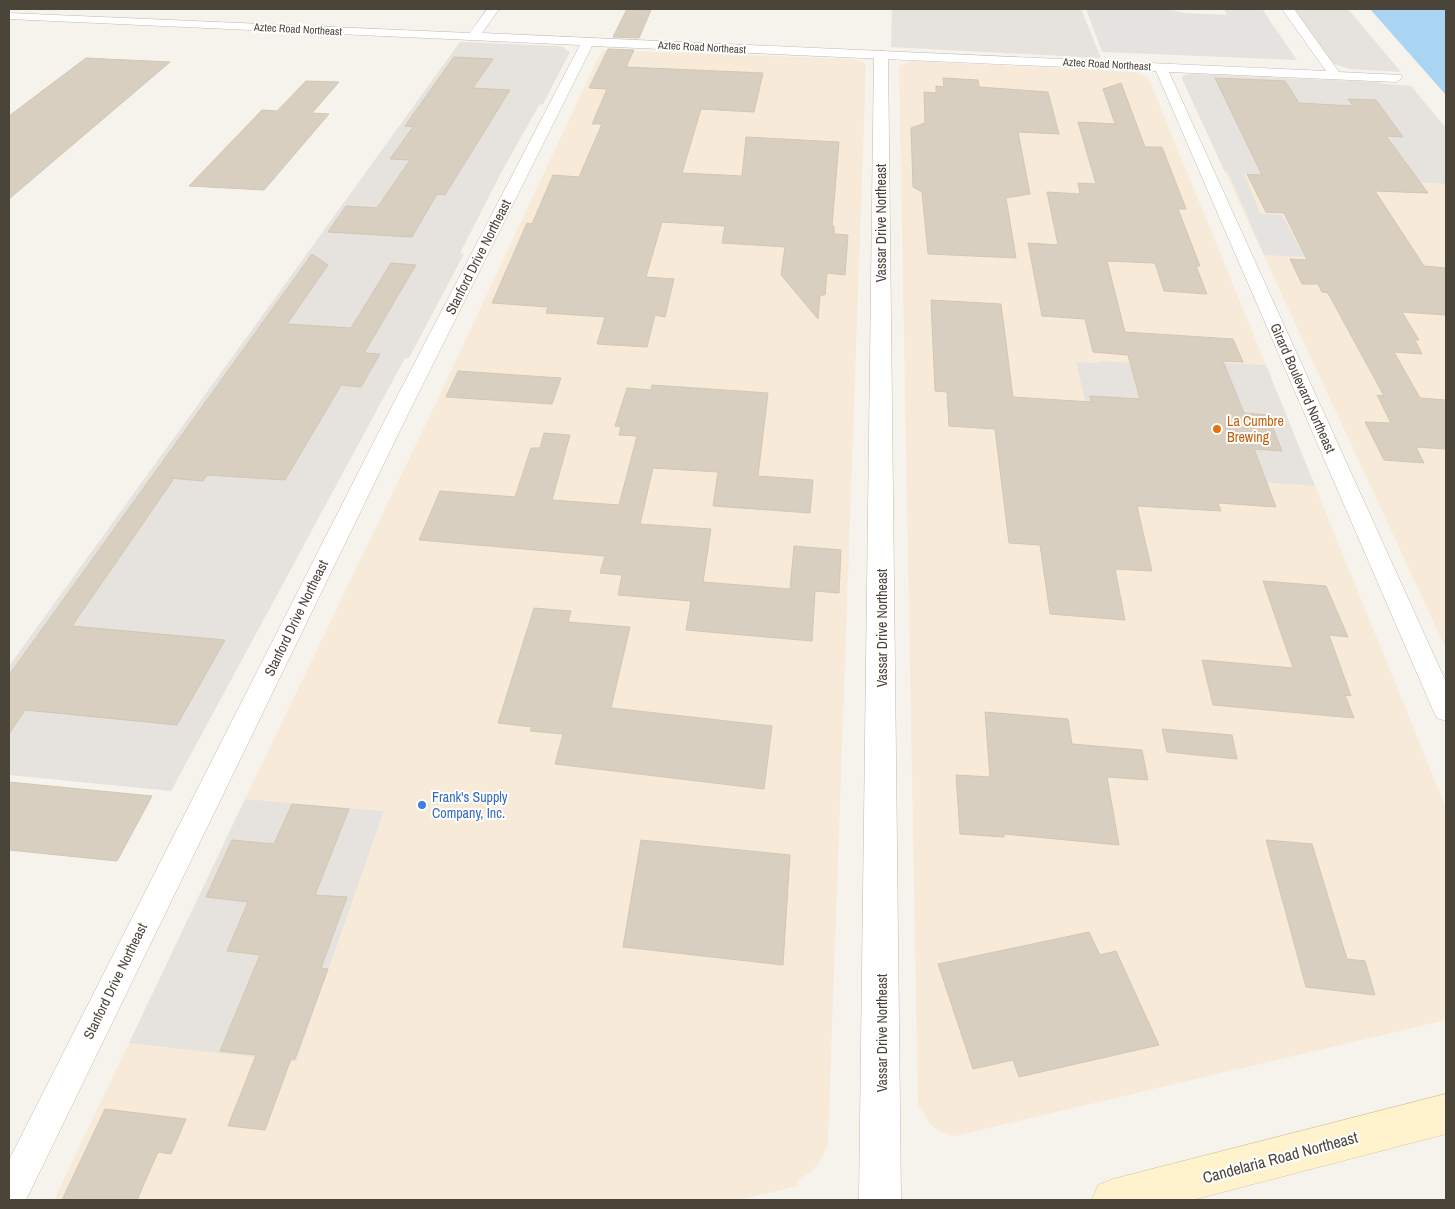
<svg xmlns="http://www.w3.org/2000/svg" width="1455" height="1209" viewBox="0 0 1455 1209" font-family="'Archivo Narrow',sans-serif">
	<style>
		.commercial { fill: #f7ead8 }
		.industrial { fill: #e6e2dd }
		.parking { fill: #e5e3e0 }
		.water { fill: #a9d4f2 }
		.building { fill: #d8cfc1; stroke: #d3c7b4 }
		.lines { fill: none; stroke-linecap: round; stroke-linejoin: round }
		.minor-casing { stroke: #c2bbae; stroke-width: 1 }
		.tertiary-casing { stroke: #c2bbae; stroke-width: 1 }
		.secondary-casing { stroke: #d6c79b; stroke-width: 1 }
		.minor { fill: #fff; fill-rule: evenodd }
		.tertiary { fill: #fff; fill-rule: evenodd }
		.secondary { fill: #fff3cd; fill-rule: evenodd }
		.food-dot { fill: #e8710a; stroke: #fff; stroke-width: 2 }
		.shop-dot { fill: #3f7fe0; stroke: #fff; stroke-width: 2 }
		.labels { text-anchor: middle; stroke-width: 4; stroke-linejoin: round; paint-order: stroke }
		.far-street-label { font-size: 11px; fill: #4b4439; stroke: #fff }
		.street-label { font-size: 14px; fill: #4b4439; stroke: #fff }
		.food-label { font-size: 14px; fill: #c56008; stroke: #fff; text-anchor: start }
		.shop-label { font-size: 14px; fill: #366cbe; stroke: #fff; text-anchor: start }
		.near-street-label { font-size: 16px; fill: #4b4439; stroke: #fff }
	</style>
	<rect width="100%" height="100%" fill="#f6f3ec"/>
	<!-- commercial -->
	<path class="commercial" d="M 604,50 L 852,59 L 863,62 L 866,65 L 828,1143 L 820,1162 L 811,1172 L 798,1179 L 798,1186 L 737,1200 L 54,1200 L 129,1043 L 296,1062 L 384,811 L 245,799 L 436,403 L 599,56 Z
		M 911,61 L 1135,72 L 1148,77 L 1266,365 L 1188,361 L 1189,367 L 1104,361 L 1095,363 L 1076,362 L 1101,470 L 1315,486 L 1446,808 L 1446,1020 L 955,1136 L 941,1132 L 932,1126 L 918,1105 L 899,66 Z
		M 1225,172 L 1446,184 L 1446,649 Z"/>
	<!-- industrial -->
	<path class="industrial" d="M 892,9 L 1081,9 L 1101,58 L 891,47 Z
		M 1292,9 L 1348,9 L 1401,72 L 1350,69 L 1329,62 Z
		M 460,42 L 558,46 L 563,47 L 570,52 L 543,104 L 539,105 L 501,173 L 460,253 L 464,254 L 409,358 L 405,358 L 171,791 L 9,775 L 9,666 Z
		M 1191,74 L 1377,82 L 1386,84 L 1411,86 L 1446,128 L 1446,184 L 1225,172 L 1183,81 L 1182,77 L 1184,75 Z
		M 1104,361 L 1188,367 L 1188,361 L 1266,365 L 1315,486 L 1101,470 L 1076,362 L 1095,363 Z
		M 245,799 L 384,811 L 296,1062 L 129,1043 Z"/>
	<!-- parking -->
	<path class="parking" d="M 1086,9 L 1168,9 L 1185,13 L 1227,15 L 1224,9 L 1262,9 L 1297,60 L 1102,52 Z
		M 1228,172 L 1244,173 L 1260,213 L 1255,213 L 1282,215 L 1305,257 L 1264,255 Z"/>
	<!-- water -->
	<path class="water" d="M 1370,9 L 1446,9 L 1446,95 Z"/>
	<!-- building -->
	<path class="building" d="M 627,9 L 651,10 L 639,38 L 613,37 Z
		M 608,49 L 634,50 L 626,67 L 763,73 L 754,112 L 701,109 L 682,173 L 742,176 L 746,137 L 839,142 L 832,226 L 834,226 L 834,234 L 848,235 L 845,275 L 827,273 L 825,295 L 820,295 L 818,319 L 781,275 L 785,247 L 722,243 L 725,226 L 662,222 L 646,277 L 674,279 L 665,317 L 655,315 L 647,347 L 597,344 L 605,317 L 546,313 L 548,307 L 492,303 L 527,223 L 532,224 L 553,175 L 579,177 L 602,124 L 592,124 L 607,89 L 589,88 Z
		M 454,57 L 493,59 L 473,88 L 510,90 L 445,195 L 437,194 L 412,237 L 328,232 L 346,206 L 377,208 L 410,160 L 390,159 L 413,127 L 405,126 Z
		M 86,58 L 170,62 L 9,199 L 9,116 Z
		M 943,78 L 978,80 L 979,87 L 1048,92 L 1059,134 L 1018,132 L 1030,194 L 1006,198 L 1016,258 L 928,254 L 922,192 L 913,187 L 911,128 L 925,123 L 924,92 L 936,93 L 936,86 L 944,87 Z
		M 1215,78 L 1285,81 L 1299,103 L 1353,106 L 1348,99 L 1376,100 L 1403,137 L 1386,136 L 1428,193 L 1375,191 L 1424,266 L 1446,268 L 1446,315 L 1402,312 L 1419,340 L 1415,340 L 1422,354 L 1394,352 L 1420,398 L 1446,400 L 1446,449 L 1416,447 L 1424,463 L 1384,460 L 1365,422 L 1391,423 L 1377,395 L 1384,396 L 1328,293 L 1322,292 L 1318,284 L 1302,284 L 1290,259 L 1307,260 L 1284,213 L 1266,212 L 1247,174 L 1262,175 Z
		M 306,81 L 339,82 L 312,113 L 329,114 L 264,190 L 189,186 L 262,110 L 277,111 Z
		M 1121,83 L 1145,147 L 1162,147 L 1186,209 L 1178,209 L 1200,266 L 1196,266 L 1207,294 L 1164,291 L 1155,263 L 1107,261 L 1125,332 L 1233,339 L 1243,362 L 1223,361 L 1244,413 L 1268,415 L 1282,451 L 1254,449 L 1276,507 L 1218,503 L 1221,511 L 1137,506 L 1152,571 L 1115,569 L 1125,620 L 1050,614 L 1040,545 L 1009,543 L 995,429 L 949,426 L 947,392 L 935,391 L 931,300 L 1001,304 L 1013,397 L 1091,402 L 1090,396 L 1140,399 L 1128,355 L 1093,352 L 1085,319 L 1042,316 L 1028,243 L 1058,245 L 1047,192 L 1080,194 L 1078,183 L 1096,184 L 1078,122 L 1115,124 L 1103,89 Z
		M 312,254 L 328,265 L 287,324 L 351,328 L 391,263 L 416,265 L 364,353 L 380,354 L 361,387 L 341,385 L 285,480 L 207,475 L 203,481 L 169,478 L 173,480 L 72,626 L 225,640 L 177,725 L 25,710 L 9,734 L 9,675 Z
		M 458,371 L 561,378 L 552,404 L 446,397 Z
		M 652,385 L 768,393 L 758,476 L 813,480 L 810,513 L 713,506 L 718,472 L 653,468 L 640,524 L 711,529 L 703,582 L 790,589 L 794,546 L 841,550 L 839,593 L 815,591 L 812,641 L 686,630 L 691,601 L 618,595 L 622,575 L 600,573 L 605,556 L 419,540 L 440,491 L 515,497 L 531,448 L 540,448 L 544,433 L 570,435 L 552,500 L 619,505 L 637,436 L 619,435 L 621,427 L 615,426 L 627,388 L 651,390 Z
		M 1263,581 L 1326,586 L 1348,637 L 1329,635 L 1351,696 L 1345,695 L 1354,718 L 1213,705 L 1202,660 L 1293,668 Z
		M 534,608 L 571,611 L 568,622 L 630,627 L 611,708 L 772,726 L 764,789 L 555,764 L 563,734 L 530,731 L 532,727 L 498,723 Z
		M 985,712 L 1068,719 L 1072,744 L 1142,750 L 1148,780 L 1107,777 L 1119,845 L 1004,834 L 1004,837 L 960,834 L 956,775 L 990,777 Z
		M 1162,729 L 1232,735 L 1237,759 L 1167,752 Z
		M 9,782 L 152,796 L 117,861 L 9,850 Z
		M 292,804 L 349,809 L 315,895 L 347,897 L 321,968 L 328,969 L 295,1059 L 291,1059 L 265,1130 L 228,1126 L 256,1055 L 220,1051 L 260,955 L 227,951 L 248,902 L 206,897 L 232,840 L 274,844 Z
		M 641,840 L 790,855 L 783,965 L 623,947 Z
		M 1266,840 L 1312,844 L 1347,959 L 1365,961 L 1375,995 L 1306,987 Z
		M 1089,932 L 1100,955 L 1116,951 L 1159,1045 L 1019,1077 L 1013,1060 L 973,1069 L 938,964 Z
		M 105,1109 L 186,1119 L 171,1154 L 158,1152 L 137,1200 L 62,1200 Z"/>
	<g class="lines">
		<defs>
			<path id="minor" d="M 487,9 L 499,9 L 482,33 L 1326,71 L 1282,9 L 1294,9 L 1339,72 L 1401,75 L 1402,78 L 1396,82 L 1169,72 L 1446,682 L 1446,721 L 1437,718 L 1433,710 L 1156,71 L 592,46 L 407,416 L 26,1200 L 9,1200 L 9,1160 L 387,416 L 580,45 L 9,19 L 9,13 L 470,33 Z"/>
			<path id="tertiary" d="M 881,51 L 888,55 L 901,1200 L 859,1200 L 874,55 Z"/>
			<path id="secondary" d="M 1446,1094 L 1446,1134 L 1192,1200 L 1092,1200 L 1098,1185 L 1113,1179 Z"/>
		</defs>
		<!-- minor casing -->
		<use href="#minor" class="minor-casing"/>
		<!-- tertiary casing -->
		<use href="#tertiary" class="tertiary-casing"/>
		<!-- secondary casing -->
		<use href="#secondary" class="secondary-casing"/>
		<!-- minor -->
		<use href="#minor" class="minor"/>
		<!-- tertiary -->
		<use href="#tertiary" class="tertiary"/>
		<!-- secondary -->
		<use href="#secondary" class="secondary"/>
	</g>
	<!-- markers -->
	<circle class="food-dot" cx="1217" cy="429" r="5"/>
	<circle class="shop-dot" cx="422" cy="805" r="5"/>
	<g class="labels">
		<!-- far-street labels -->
		<g class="far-street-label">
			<text transform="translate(298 29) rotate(3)" y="4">Aztec Road Northeast</text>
			<text transform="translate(702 47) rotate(3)" y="4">Aztec Road Northeast</text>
			<text transform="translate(1107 64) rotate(3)" y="4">Aztec Road Northeast</text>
		</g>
		<!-- street labels -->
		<g class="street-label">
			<text transform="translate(881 223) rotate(-90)" y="5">Vassar Drive Northeast</text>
			<text transform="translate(478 257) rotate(-63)" y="5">Stanford Drive Northeast</text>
			<text transform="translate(1303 388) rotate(66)" y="5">Girard Boulevard Northeast</text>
			<text transform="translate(296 618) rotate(-64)" y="5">Stanford Drive Northeast</text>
			<text transform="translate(882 628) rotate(-90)" y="5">Vassar Drive Northeast</text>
			<text transform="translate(115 981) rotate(-64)" y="5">Stanford Drive Northeast</text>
			<text transform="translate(882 1033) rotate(-90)" y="5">Vassar Drive Northeast</text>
		</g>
		<!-- food labels -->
		<g class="food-label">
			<text x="1227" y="426">La Cumbre<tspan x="1227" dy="16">Brewing</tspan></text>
		</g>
		<!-- shop labels -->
		<g class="shop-label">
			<text x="432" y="802">Frank's Supply<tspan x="432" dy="16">Company, Inc.</tspan></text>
		</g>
		<!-- near-street labels -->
		<g class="near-street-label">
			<text transform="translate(1280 1157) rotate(-15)" y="6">Candelaria Road Northeast</text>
		</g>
	</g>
	<!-- border -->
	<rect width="1455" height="1209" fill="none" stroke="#4b4439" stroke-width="20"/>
</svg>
